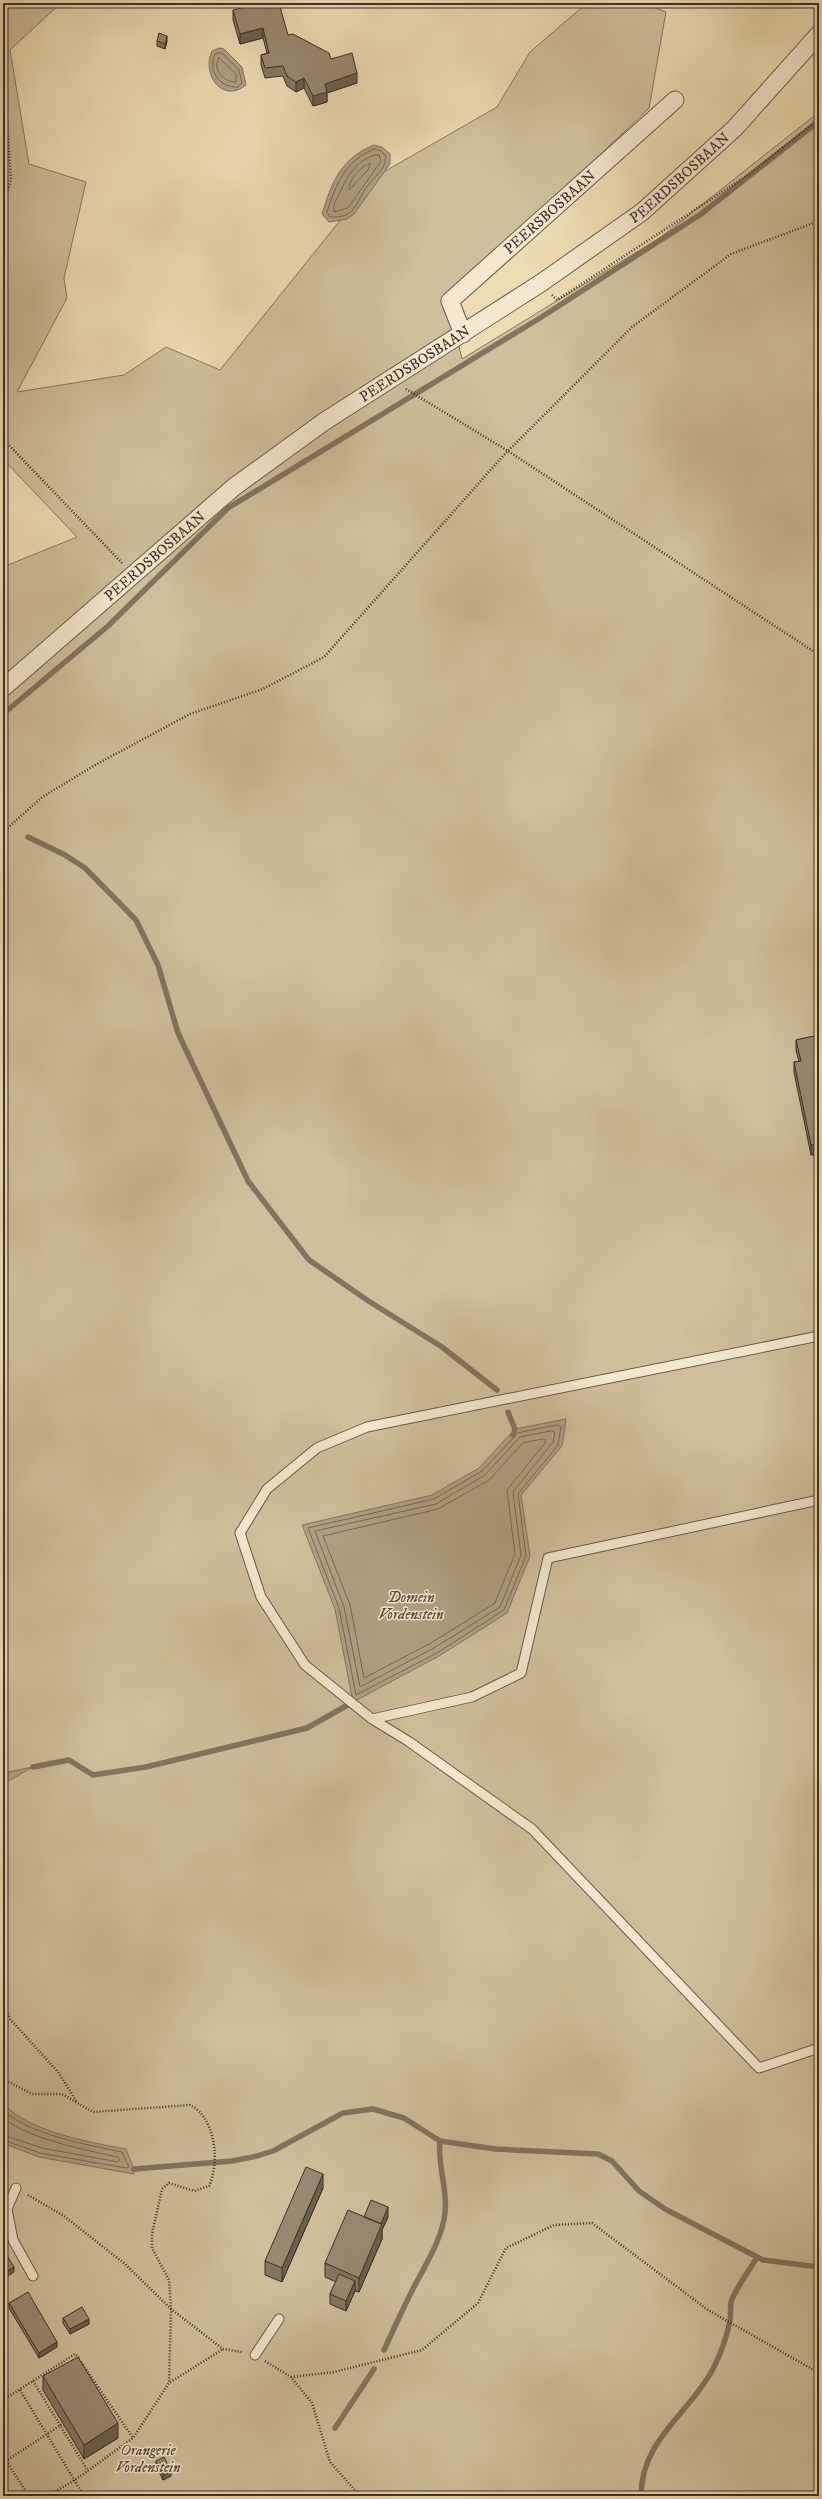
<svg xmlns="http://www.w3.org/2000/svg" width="822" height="2499" viewBox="0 0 822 2499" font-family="'IM FELL DW Pica',serif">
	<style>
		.green { fill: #d0bf9c; stroke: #867862 }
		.water { fill: #b1a285; stroke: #827460 }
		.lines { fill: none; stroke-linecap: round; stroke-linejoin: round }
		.shore { stroke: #766957; stroke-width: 1 }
		.stream { stroke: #827460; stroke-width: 5.5 }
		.service-casing { stroke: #685b4c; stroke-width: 11 }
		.minor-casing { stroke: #685b4c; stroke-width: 19 }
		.path { stroke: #3c3029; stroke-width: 2.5; stroke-dasharray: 1 2; stroke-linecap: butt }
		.service { stroke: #f4e8ce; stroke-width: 9 }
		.minor { stroke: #f4e8ce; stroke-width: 17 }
		.wall { fill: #847661; stroke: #3c3029 }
		.shaded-wall { fill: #6b604f; stroke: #3c3029 }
		.building { fill: #998971; stroke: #3c3029 }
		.labels { text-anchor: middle; stroke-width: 3; stroke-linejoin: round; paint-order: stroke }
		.street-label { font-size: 15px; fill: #3c3029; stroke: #f4e8ce }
		.park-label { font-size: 15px; font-style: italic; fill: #5a4d40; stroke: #f4e8ce }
	</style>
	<rect width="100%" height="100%" fill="#eedcb4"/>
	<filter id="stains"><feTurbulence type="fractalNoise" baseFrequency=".005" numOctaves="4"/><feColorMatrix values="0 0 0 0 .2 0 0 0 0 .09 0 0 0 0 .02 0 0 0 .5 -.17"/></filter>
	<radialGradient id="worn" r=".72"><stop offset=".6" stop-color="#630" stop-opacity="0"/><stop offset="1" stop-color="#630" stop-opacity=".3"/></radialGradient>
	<!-- green -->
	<path class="green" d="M 3,3 L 61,3 L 10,50 L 29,164 L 86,182 L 64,278 L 67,298 L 17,392 L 124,375 L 166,347 L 220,370 L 375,177 L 497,107 L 530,52 L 587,3 L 643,3 L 666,12 L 649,108 L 448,300 L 462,359 L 661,237 L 819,112 L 819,2496 L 3,2496 L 3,567 L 77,537 L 3,459 Z"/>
	<!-- water -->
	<path class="water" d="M 219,48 L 224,49 L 242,67 L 246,85 C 223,104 201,75 212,51 Z
		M 374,145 L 382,147 L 390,154 L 390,164 L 354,214 L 347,219 L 329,222 L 322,214 C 332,182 340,159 374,145 Z
		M 566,1419 L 562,1446 L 521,1495 L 530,1556 L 507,1613 L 439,1656 L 353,1702 L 335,1609 L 302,1525 L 432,1495 L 479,1468 L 515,1429 Z
		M 33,1767 L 3,1784 L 3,1773 Z
		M 3,2104 C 31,2132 88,2142 126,2149 L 134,2169 L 134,2174 L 39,2157 L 5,2144 Z"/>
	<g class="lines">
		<!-- shore -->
		<path class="shore" d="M 219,53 L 222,53 L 239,70 L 242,83 L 238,87 C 220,88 207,71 215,54 Z
			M 219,58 L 236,74 L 236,82 C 225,83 211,69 219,58 Z
			M 374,149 L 381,151 L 386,156 C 385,170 376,175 368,185 C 361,193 357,210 346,215 C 342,217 335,217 330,217 L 327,212 C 336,184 345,161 374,149 Z
			M 374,155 L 379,155 L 381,161 L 348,208 L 334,212 L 334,205 C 344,183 351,164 374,155 Z
			M 370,164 L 368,170 L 349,190 C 348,181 361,165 370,164 Z
			M 558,1425 L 561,1427 L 558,1445 L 518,1494 L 526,1556 L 504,1610 L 437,1653 L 356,1695 L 339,1608 L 308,1528 L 434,1499 L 482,1471 L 518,1433 Z
			M 552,1431 L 555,1433 L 553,1442 L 513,1492 L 521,1555 L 500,1607 L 434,1648 L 360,1687 L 344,1607 L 315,1531 L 436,1504 L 485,1475 L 520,1437 Z
			M 544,1439 L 546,1442 L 507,1490 L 515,1554 L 495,1603 L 431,1643 L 364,1678 L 350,1605 L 323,1536 L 438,1509 L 489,1480 L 523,1443 Z
			M 3,2110 C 27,2134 88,2145 122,2152 L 129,2167 L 126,2168 L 40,2153 L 3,2140
			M 3,2117 C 24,2138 89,2151 118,2157 L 120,2160 L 118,2162 L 42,2148 L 3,2135"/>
		<!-- stream -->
		<path class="stream" d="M 3,714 L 108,626 L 228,508 L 540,318 L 701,214 L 819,121
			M 28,837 L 65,855 L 85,868 L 136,920 L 158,965 L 178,1033 L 248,1181 L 309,1260 L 370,1302 L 442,1347 L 497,1390
			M 508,1412 L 515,1429 L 513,1435
			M 33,1767 L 69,1760 L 93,1775 L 146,1767 L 307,1728 L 353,1702
			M 134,2169 L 232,2161 L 257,2156 L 273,2151 L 343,2113 L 373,2109 L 404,2118 L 440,2141 L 495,2149 L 598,2154 L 612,2161 L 639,2191 L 665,2209 L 763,2260 L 819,2267
			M 384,2350 C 394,2329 403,2308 414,2287 C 426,2264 442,2239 445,2213 C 448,2188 437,2165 440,2141
			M 335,2428 L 374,2369
			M 641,2496 C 641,2440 689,2414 713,2369 C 721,2353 727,2337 730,2320 C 731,2315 730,2308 731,2302 C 735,2289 750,2270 757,2257"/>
		<defs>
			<path id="service" d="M 819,1336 L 367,1427 L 317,1448 L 267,1489 L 240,1533 L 261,1597 L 305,1665 L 372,1719 L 472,1697 L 521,1673 L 548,1558 L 819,1500
				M 372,1719 L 408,1741 L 532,1829 L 759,2068 L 819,2048
				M 16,2188 L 7,2209 L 13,2240 L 33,2276
				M 255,2355 L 279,2319"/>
			<g id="minor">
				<path id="s1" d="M 463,334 L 450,301 L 675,100"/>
				<path id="s2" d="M 3,688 L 234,487 L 325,421 L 541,283 L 642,212 L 735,128 L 819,34"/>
			</g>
		</defs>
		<!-- service casing -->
		<use href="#service" class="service-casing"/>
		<!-- minor casing -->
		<use href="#minor" class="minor-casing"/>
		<!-- path -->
		<path class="path" d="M 3,61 L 11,180 L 3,206
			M 552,295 L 557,300 L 748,175 L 819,119
			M 406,389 L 508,451 L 819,655
			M 3,439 L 122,563
			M 3,832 L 41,798 L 95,765 L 190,714 L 263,689 L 324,657 L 503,456 L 632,327 L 731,254 L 819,221
			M 3,1999 L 10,2019 L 58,2072 L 77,2102
			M 3,2079 L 32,2094 L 62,2094 L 93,2112 L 190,2105 C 216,2118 220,2162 209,2186 L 194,2191 L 169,2183 L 162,2189 L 152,2234 L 152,2248 L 169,2280 L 171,2309 L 169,2383
			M 28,2195 L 64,2216 L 125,2264 L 171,2309 L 223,2349 L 242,2352
			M 265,2361 L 291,2377 L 312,2403 L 330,2462 L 360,2496
			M 81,2362 L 133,2438
			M 291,2377 L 334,2372 L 422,2350 L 478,2303 L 506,2248 L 554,2225 L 592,2223 L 708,2310 L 819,2373
			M 33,2381 L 88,2471
			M 20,2390 L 84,2496
			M 3,2400 L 75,2354 L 79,2358
			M 3,2456 L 29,2496
			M 3,2463 L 64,2423
			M 47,2496 L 75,2480 L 133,2438 L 169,2383 L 223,2349
			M 813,2496 L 819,2484"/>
		<!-- service -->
		<use href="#service" class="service"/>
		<!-- minor -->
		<use href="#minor" class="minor"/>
	</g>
	<!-- wall -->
	<path class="wall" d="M 233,10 L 288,35 L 331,59 L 357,83 L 327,93 L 327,102 L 313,106 L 304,88 L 296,92 L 287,86 L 283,76 L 265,78 L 261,65 L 261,55 L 267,53 L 263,38 L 240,44 L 233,20 Z
		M 157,41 L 167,41 L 165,49 L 157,46 Z
		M 819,1035 L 819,1154 L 811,1155 L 794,1072 L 794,1062 L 799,1062 L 796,1050 L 796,1040 Z
		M 323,2188 L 282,2282 L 265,2275 L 265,2261 Z
		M 364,2217 L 388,2217 L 382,2230 L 382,2239 L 359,2292 L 355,2291 L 346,2311 L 330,2304 L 330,2294 L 336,2282 L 325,2277 L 325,2263 Z
		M 9,2303 L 57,2347 L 39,2358 L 9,2308 Z
		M 63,2318 L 89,2324 L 70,2334 L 63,2323 Z
		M 43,2376 L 118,2438 L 84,2459 L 43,2390 Z
		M 156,2461 L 171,2476 L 163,2480 L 156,2466 Z"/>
	<!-- shaded-wall -->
	<path class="shaded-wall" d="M 263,28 L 263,38 L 240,44 L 240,34 Z
		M 167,36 L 167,41 L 165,49 L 165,44 Z
		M 357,73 L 357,83 L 327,93 L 327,102 L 313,106 L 313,96 L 325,84 Z
		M 304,78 L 304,88 L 296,92 L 296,82 Z
		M 819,1144 L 819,1154 L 811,1155 L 811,1145 Z
		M 323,2174 L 323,2188 L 282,2282 L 282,2268 Z
		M 388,2207 L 388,2217 L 382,2230 L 382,2239 L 359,2292 L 359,2278 Z
		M 14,2267 L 14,2272 L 3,2279 L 3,2274 Z
		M 355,2281 L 355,2291 L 346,2311 L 346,2301 Z
		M 89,2319 L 89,2324 L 70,2334 L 70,2329 Z
		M 57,2342 L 57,2347 L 39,2358 L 39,2353 Z
		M 118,2423 L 118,2438 L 84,2459 L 84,2445 Z
		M 171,2471 L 171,2476 L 163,2480 L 163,2475 Z"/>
	<!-- building -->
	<path class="building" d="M 261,3 L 279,3 L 288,35 L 293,34 L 329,53 L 331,59 L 352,53 L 357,73 L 325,84 L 327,92 L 313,96 L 304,78 L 296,82 L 287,76 L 283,66 L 265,68 L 261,55 L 269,53 L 263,28 L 240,34 L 233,10 Z
		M 159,33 L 167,36 L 165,44 L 157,41 Z
		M 819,1035 L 819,1144 L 811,1145 L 794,1062 L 801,1061 L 796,1040 Z
		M 306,2167 L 323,2174 L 282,2268 L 265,2261 Z
		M 371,2200 L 388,2207 L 381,2224 L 364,2217 Z
		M 348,2210 L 382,2224 L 359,2278 L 325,2263 Z
		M 3,2249 L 14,2267 L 3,2274 Z
		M 339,2274 L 355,2281 L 346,2301 L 330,2294 Z
		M 28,2292 L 57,2342 L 39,2353 L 9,2303 Z
		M 82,2307 L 89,2319 L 70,2329 L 63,2318 Z
		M 78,2357 L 118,2423 L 84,2445 L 43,2376 Z
		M 164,2457 L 171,2471 L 163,2475 L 156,2461 Z"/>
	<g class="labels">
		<!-- street labels -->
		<g class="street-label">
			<text dy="5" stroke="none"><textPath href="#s2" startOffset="849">PEERDSBOSBAAN</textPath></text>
			<text dy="5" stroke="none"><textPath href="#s1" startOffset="169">PEERSBOSBAAN</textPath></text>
			<text dy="5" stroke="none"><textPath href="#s2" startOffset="525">PEERDSBOSBAAN</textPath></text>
			<text dy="5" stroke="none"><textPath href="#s2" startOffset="201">PEERDSBOSBAAN</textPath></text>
		</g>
		<!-- park labels -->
		<g class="park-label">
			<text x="411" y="1602">Domein<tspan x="411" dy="17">Vordenstein</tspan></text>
			<text x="148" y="2455">Orangerie<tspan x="148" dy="17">Vordenstein</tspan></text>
		</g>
	</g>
	<!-- margin -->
	<rect width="822" height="2499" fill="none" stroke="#eedcb4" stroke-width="16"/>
	<rect x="4" y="4" width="814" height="2491" fill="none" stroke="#3c3029" stroke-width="2"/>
	<rect x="8" y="8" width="806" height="2483" fill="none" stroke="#3c3029"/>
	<rect width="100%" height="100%" filter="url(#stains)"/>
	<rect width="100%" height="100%" fill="url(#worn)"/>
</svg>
